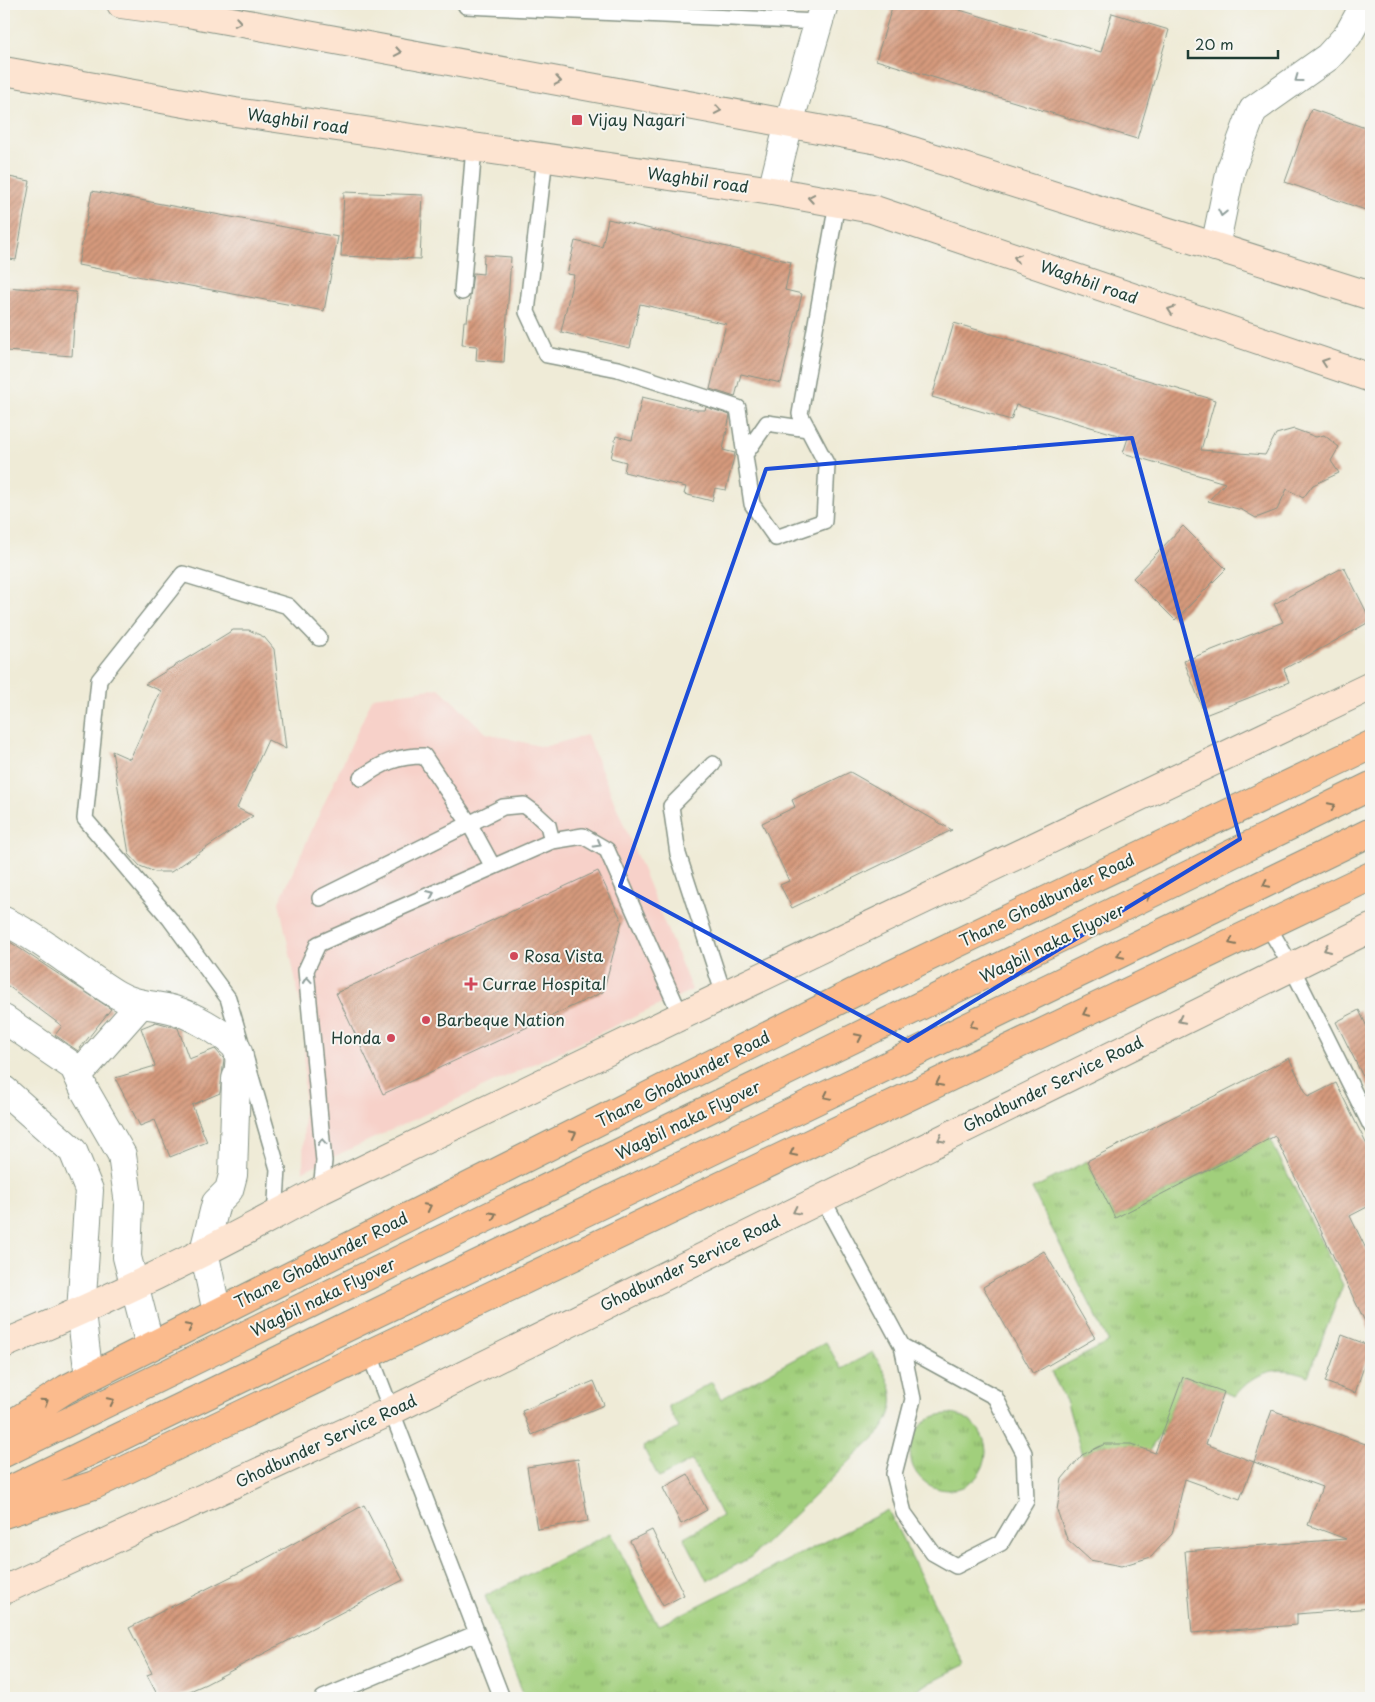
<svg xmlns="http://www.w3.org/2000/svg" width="1375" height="1702" viewBox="0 0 1375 1702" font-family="'Playpen Sans',sans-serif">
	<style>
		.built { fill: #f7d1c9 }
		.grass { fill: url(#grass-tufts); stroke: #608658 }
		.building { fill: url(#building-hatch) }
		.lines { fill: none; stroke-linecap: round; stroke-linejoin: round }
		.lane-casing { stroke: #879486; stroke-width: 18 }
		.street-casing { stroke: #879486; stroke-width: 30 }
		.secondary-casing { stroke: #879486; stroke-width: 30 }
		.primary-casing { stroke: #879486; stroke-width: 30 }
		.lane { stroke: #fff; stroke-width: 15 }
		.street { stroke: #fff; stroke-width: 28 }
		.secondary { stroke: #fde4d1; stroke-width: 28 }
		.primary { stroke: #fbbb8d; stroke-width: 28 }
		.oneway { stroke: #8e9082 }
		.oneway2 { stroke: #8f9e9a }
		.oneway3 { stroke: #82765c }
		.marked { fill: none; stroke: #1d4ed8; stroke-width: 4; stroke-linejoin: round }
		.poi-dot { fill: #d1495b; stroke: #f6f6f2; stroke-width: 2 }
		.labels { text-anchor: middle; stroke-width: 4; stroke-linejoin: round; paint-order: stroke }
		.poi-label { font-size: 16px; fill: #1f3d34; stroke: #f6f6f2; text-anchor: start }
		.street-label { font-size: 16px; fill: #1f3d34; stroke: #f6f6f2 }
	</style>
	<defs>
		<pattern id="grass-tufts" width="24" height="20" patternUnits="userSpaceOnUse" patternTransform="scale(1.25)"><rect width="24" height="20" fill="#a1cf7c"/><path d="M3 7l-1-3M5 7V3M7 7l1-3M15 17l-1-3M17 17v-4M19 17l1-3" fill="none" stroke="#83a966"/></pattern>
		<pattern id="building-hatch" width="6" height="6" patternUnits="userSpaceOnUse" patternTransform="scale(1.25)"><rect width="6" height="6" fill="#d69a7d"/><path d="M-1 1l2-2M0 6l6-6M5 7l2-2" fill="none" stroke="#ad7f67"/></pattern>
	</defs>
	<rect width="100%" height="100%" fill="#f6f6f2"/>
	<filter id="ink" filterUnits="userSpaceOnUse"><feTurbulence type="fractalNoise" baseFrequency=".02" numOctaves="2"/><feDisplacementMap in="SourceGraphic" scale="10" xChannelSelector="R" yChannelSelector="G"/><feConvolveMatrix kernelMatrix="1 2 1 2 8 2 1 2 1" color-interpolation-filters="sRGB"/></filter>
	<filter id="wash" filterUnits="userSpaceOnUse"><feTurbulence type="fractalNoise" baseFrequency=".0096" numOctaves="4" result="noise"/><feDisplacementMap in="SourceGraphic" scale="20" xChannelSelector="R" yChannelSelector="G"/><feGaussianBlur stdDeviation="1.12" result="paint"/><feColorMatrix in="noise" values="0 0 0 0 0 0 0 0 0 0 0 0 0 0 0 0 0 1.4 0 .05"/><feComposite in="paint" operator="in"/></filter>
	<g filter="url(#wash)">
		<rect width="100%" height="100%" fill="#efebd7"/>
		<!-- built -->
		<path class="built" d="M 439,688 L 486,733 L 543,747 L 587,735 L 692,990 L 303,1171 L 305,1025 L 279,902 L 373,697 Z"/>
		<!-- grass -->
		<path class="grass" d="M 1242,1083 L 1343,1285 L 1308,1376 C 1279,1364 1255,1371 1235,1396 L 1183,1377 L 1164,1429 L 1149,1451 L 1105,1444 L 1082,1455 L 1067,1403 L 1051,1372 L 1109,1342 L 1032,1189 L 1087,1161 L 1115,1218 L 1249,1150 L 1221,1093 Z
			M 826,1342 L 841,1369 L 873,1352 C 890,1382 903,1401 880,1432 L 751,1557 L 707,1581 L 684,1537 L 722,1516 L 692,1460 L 659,1478 L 643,1447 L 679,1428 L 668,1406 L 712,1382 L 721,1399 Z
			M910 1452a38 38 0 1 1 76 0a38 38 0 1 1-76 0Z
			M 888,1510 L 965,1665 L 899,1698 L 525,1698 L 485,1596 L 611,1533 L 658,1626 Z"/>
		<g id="blocks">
			<!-- building -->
			<path class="building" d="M 893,4 L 954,4 L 953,8 L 1101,52 L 1112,13 L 1169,30 L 1137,139 L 876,60 Z
				M 1311,109 L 1371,130 L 1371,212 L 1285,182 Z
				M 4,176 L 30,181 L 16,260 L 4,258 Z
				M 92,191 L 338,237 L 324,311 L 78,265 Z
				M 344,192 L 423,195 L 420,259 L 341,256 Z
				M 608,219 L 791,262 L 785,290 L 802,294 L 781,383 L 741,374 L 735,397 L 710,389 L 726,324 L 640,304 L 630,348 L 561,332 L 574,275 L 567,274 L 575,241 L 602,247 Z
				M 484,255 L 511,257 L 504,362 L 476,360 L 477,346 L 462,345 L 464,321 L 467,321 L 473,273 L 483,274 Z
				M 4,287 L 76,292 L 72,356 L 6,351 L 8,316 L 4,316 Z
				M 954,323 L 1215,400 L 1201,450 L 1265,455 L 1276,434 L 1294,429 L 1316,437 L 1324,435 L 1339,447 L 1331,461 L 1339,473 L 1313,485 L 1303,498 L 1287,489 L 1277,510 L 1256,518 L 1242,510 L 1208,501 L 1225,483 L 1123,453 L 1128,438 L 1016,405 L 1011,420 L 932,397 Z
				M 642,397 L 697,410 L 705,410 L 706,407 L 730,415 L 723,450 L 735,453 L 726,490 L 715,488 L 712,501 L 684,494 L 686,487 L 624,472 L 626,462 L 611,458 L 616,436 L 632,440 Z
				M 1183,526 L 1226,569 L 1175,620 L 1133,578 Z
				M 1344,567 L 1371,621 L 1284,669 L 1289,682 L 1205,715 L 1184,661 L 1283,622 L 1274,604 Z
				M 233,630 L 249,630 L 264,637 L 274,649 L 286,749 L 268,740 L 237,808 L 253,816 L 171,872 L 155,872 L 140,866 L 129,854 L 112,751 L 130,759 L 161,691 L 145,684 Z
				M 850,772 L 952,830 L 792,908 L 780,885 L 789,881 L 762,823 L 795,807 L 792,800 Z
				M 598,871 L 622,921 L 603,992 L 383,1094 L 336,993 Z
				M 4,938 L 111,1009 L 78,1051 L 55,1035 L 62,1026 L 4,983 Z
				M 1359,1010 L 1371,1035 L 1371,1093 L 1336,1022 Z
				M 156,1022 L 178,1028 L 189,1059 L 215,1049 L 224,1059 L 220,1093 L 192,1105 L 207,1142 L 170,1157 L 155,1120 L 140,1126 L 115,1078 L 155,1066 L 141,1028 Z
				M 1289,1058 L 1308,1097 L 1336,1083 L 1371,1153 L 1371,1205 L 1350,1216 L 1371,1259 L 1371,1334 L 1275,1136 L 1115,1218 L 1087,1161 Z
				M 1044,1251 L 1095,1338 L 1033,1374 L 983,1287 Z
				M 1342,1335 L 1371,1346 L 1355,1393 L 1325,1382 Z
				M 1183,1377 L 1224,1392 L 1206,1444 L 1254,1462 L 1272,1410 L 1371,1446 L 1371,1608 L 1297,1614 L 1297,1625 L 1192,1633 L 1185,1551 L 1346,1539 L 1308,1525 L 1322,1487 L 1254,1462 L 1240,1499 L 1185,1479 L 1172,1534 L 1151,1557 L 1121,1566 L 1090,1560 L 1067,1539 L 1057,1510 L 1062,1479 L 1082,1455 L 1105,1444 L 1131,1444 L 1155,1453 Z
				M 594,1381 L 604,1405 L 532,1435 L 522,1411 Z
				M 578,1459 L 588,1521 L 537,1529 L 527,1467 Z
				M 688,1474 L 707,1510 L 681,1524 L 663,1488 Z
				M 364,1505 L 403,1580 L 206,1684 L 174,1698 L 159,1698 L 147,1675 L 152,1673 L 129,1628 L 254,1565 Z
				M 652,1530 L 684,1595 L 663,1606 L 630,1541 Z"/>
		</g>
	</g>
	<g filter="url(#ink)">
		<use href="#blocks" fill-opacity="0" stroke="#879486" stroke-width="1"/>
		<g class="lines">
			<defs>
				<path id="lane" d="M 465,4 L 466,6 L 819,22
					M 545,157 L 527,312 L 547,355 L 618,369 L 738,408 L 752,504 L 776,538 L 824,521 L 827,465 L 800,414 L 837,203
					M 462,292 L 474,147
					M 746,453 L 767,423 L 808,429
					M 713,764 L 671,806 L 678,854 L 724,995
					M 361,778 C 382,763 397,756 424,756 L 469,823 L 493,867
					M 320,898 L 503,807 L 524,805 L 535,813 L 548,825 L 552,841
					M 1268,926 L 1291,966 L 1371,1126
					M 321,1190 L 324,1161 L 306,970 L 318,944 L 552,841 L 583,836 L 607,850 L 681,1016
					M 822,1198 L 902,1346 L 995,1397 L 1024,1453 L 1026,1501 L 1001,1543 L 956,1566 L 933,1553 L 904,1513 L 894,1474 L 913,1399 L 902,1346
					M 275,1216 L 278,1169 L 228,998 L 170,919 L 85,819 L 99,680 L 183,574 L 288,606 L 319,638
					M 370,1355 L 502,1698
					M 323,1698 L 477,1633"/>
				<path id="street" d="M 772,191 L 789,123 L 824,4
					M 1215,247 L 1231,169 L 1253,110 L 1328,57 L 1348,35 L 1359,15 L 1362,4
					M 4,921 C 44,940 78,971 116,994 C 136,1006 153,1004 174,1010 C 191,1015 220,1031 233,1044 C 242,1052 240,1069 236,1079 L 233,1175 L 229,1190 L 216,1203 L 204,1251 L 217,1313
					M 4,1019 L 74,1067 L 85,1091 L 122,1155 L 129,1204 L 127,1257 L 150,1346
					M 78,1075 L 140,1005
					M 4,1090 L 73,1151 L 89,1190 L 81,1312 L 89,1377"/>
				<path id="secondary" d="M 121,4 L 188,13 L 878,140 L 1371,296
					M 4,71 L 235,112 L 772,191 L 872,209 L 1371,378
					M 4,1344 C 112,1299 218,1247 321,1190 L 724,995 L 1371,686
					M 4,1590 L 391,1411 L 1371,928"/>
				<path id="primary" d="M 4,1429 L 66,1389 L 853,993 L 1371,745
					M 4,1453 L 1371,786
					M 4,1493 L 1371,832
					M 4,1514 L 94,1485 L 1371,876"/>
			</defs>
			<!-- lane casing -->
			<use href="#lane" class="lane-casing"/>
			<!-- street casing -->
			<use href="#street" class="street-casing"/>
			<!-- secondary casing -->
			<use href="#secondary" class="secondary-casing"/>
			<!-- primary casing -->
			<use href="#primary" class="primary-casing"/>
			<!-- lane -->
			<use href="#lane" class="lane"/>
			<!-- street -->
			<use href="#street" class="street"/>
			<!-- secondary -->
			<use href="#secondary" class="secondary"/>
			<!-- primary -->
			<use href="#primary" class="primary"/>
		</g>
		<!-- one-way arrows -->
		<defs><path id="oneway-chevron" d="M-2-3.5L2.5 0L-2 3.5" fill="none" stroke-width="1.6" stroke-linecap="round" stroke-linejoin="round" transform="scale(1.25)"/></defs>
		<g class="oneway">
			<use href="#oneway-chevron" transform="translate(238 22) rotate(10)"/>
			<use href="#oneway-chevron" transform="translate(398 52) rotate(10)"/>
			<use href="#oneway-chevron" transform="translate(558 81) rotate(10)"/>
			<use href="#oneway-chevron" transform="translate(718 110) rotate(10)"/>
			<use href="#oneway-chevron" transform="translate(811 198) rotate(-170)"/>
			<use href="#oneway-chevron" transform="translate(1017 258) rotate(-161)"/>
			<use href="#oneway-chevron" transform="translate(1171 310) rotate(-161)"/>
			<use href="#oneway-chevron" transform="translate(1325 362) rotate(-161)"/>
			<use href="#oneway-chevron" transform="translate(1327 949) rotate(155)"/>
			<use href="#oneway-chevron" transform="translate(1181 1020) rotate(154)"/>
			<use href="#oneway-chevron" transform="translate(941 1139) rotate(154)"/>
			<use href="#oneway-chevron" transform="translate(796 1211) rotate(154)"/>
		</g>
		<g class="oneway2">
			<use href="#oneway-chevron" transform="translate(1298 79) rotate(144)"/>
			<use href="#oneway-chevron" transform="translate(1222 213) rotate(102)"/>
			<use href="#oneway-chevron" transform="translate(598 844) rotate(30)"/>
			<use href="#oneway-chevron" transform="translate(431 894) rotate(-24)"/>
			<use href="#oneway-chevron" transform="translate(307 980) rotate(-95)"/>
			<use href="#oneway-chevron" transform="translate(322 1142) rotate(-95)"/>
		</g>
		<g class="oneway3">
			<use href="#oneway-chevron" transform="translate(1332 806) rotate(-26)"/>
			<use href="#oneway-chevron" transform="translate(1266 884) rotate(154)"/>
			<use href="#oneway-chevron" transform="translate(1147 896) rotate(-26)"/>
			<use href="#oneway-chevron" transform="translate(1232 942) rotate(154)"/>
			<use href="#oneway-chevron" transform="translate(1120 955) rotate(154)"/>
			<use href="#oneway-chevron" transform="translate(1086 1013) rotate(154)"/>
			<use href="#oneway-chevron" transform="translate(973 1025) rotate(154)"/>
			<use href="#oneway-chevron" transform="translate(859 1037) rotate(-26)"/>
			<use href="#oneway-chevron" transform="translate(939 1083) rotate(154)"/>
			<use href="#oneway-chevron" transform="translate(827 1096) rotate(154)"/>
			<use href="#oneway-chevron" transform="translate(573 1134) rotate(-27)"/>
			<use href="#oneway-chevron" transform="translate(793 1153) rotate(154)"/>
			<use href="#oneway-chevron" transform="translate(428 1207) rotate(-27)"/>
			<use href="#oneway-chevron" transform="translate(493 1215) rotate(-26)"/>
			<use href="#oneway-chevron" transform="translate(189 1327) rotate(-27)"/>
			<use href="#oneway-chevron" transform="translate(111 1401) rotate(-26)"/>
			<use href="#oneway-chevron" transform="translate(45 1402) rotate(-33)"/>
		</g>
	</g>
	<!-- marked area -->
	<path class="marked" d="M 1132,438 L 1240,839 L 908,1041 L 620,886 L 766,469 Z"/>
	<!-- markers -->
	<g class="poi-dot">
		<rect x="571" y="114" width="12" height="12" rx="2.5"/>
		<circle cx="514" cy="956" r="5"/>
		<path d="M468.5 976.5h5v5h5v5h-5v5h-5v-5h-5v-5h5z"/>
		<circle cx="426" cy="1020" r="5"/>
		<circle cx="391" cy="1038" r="5"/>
	</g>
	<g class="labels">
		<!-- poi labels -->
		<g class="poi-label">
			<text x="588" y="126">Vijay Nagari</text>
			<text x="524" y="962">Rosa Vista</text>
			<text x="482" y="990">Currae Hospital</text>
			<text x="436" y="1026">Barbeque Nation</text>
			<text x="381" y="1044" text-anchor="end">Honda</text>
		</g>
		<!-- street labels -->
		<g class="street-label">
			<text transform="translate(298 121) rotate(8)" y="6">Waghbil road</text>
			<text transform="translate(698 180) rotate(8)" y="6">Waghbil road</text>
			<text transform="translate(1089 282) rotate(19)" y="6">Waghbil road</text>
			<text transform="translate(1047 900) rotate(-26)" y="6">Thane Ghodbunder Road</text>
			<text transform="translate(1052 943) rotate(-26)" y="6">Wagbil naka Flyover</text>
			<text transform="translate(683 1079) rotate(-27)" y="6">Thane Ghodbunder Road</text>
			<text transform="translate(1053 1084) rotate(-26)" y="6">Ghodbunder Service Road</text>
			<text transform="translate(688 1120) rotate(-26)" y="6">Wagbil naka Flyover</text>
			<text transform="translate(321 1260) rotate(-27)" y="6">Thane Ghodbunder Road</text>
			<text transform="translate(690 1263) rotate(-26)" y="6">Ghodbunder Service Road</text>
			<text transform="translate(323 1297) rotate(-26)" y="6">Wagbil naka Flyover</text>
			<text transform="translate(326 1441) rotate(-25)" y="6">Ghodbunder Service Road</text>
		</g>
	</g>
	<!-- margin -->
	<rect width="1375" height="1702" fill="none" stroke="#f6f6f2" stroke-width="20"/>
	<!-- scale -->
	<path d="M1188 50v8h90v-8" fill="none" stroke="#1f3d34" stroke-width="2.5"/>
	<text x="1195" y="50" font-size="15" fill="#1f3d34" stroke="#f6f6f2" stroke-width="4" paint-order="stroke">20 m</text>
</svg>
